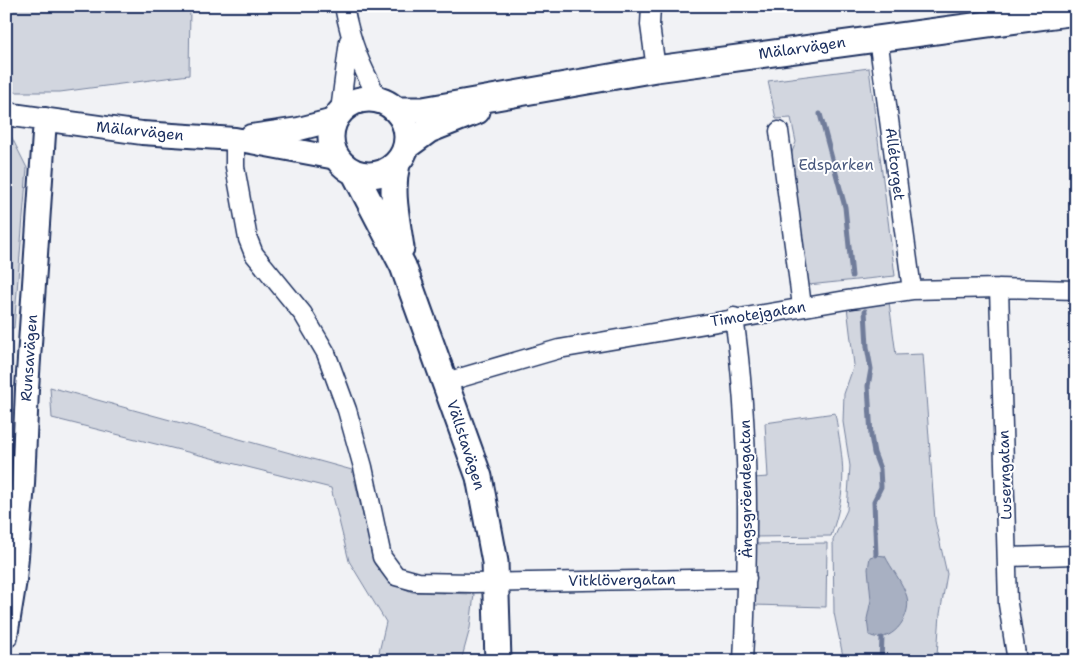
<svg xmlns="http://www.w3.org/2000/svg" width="1082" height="667" viewBox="0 0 1082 667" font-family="'Shantell Sans',sans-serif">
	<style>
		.green { fill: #d2d6df; stroke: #76829e }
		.water { fill: #a8b0c2; stroke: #707c9a }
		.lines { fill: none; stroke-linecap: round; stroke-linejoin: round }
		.stream { stroke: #707c9a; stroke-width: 5 }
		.minor-casing { stroke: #1b2f5e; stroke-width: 21 }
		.tertiary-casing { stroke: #1b2f5e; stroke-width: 26 }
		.secondary-casing { stroke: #1b2f5e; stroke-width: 29 }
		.minor { stroke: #fff; stroke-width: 18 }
		.tertiary { stroke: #fff; stroke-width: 22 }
		.secondary { stroke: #fff; stroke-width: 25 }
		.labels { text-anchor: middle; stroke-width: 4; stroke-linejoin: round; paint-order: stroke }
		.street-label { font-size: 15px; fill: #1b2f5e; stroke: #fff }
		.park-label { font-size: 15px; fill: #49597e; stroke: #fff }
	</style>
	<rect width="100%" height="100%" fill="#f1f2f5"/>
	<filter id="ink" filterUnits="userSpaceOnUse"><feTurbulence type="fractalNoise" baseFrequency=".02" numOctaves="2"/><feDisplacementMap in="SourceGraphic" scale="10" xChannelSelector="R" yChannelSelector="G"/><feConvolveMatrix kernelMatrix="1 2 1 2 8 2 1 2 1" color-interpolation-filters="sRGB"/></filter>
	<g filter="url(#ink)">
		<!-- green -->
		<path class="green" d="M 6,6 L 190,6 L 189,75 L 60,92 L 6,92 Z
			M 869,68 L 895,276 L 808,285 L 790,157 L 796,142 L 791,118 L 776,119 L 768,81 Z
			M 6,132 L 10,134 L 27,168 L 14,328 L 6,328 Z
			M 889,302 L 896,355 L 923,354 L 935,521 L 947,574 L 940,614 L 937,655 L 938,661 L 844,661 L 834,613 L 833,540 L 847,510 L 850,466 L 843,422 L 844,394 L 854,365 L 847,307 Z
			M 50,387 L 352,470 L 375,565 L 391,583 L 412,592 L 474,594 L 470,628 L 461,661 L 377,661 L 386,622 L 349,561 L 331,488 L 52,418 Z
			M 835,413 C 844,465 848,485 831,536 L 754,537 L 754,478 L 768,477 L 765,423 Z
			M 827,543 L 826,607 L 753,605 L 754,544 Z"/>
		<!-- water -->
		<path class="water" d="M 876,555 L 885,556 C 891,568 903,583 907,597 C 912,618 890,646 869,635 L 867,619 L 871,600 L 868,569 L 870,557 Z"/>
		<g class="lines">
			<!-- stream -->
			<path class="stream" d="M 820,114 L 845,207 L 852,276
				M 865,311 L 867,347 L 871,369 L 868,386 L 871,436 L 874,453 L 880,469 L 881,487 L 874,501 L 876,555
				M 881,661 L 882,638"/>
			<defs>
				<path id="minor" d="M 344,6 C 351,44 361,66 379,100
					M 651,6 L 650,25 L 656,69
					M 878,38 L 912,290
					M 340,111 L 349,41
					M 779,131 L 802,306
					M 235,139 L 235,167 L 248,239 L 254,254 L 303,314 L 326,353 L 347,410 L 363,467 L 382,557 L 396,576 L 418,582 L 473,583 L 747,578
					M 999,288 L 1008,604 L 1017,661
					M 734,317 C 750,431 749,546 743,661
					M 446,382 L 559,349 L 846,300 L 912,290 L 999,288 L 1076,290
					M 1007,557 L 1076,555"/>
				<path id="tertiary" d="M 6,114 L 142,133 L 235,139 L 336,158
					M 251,136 L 299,129 L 334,120
					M 6,636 L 15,580 L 23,484 L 27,389 L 45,119"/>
				<path id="secondary" d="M331 137a38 38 0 1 1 76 0a38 38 0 1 1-76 0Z
					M 397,110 L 423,110 L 656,69 L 1076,12
					M 407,146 L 429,130 L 477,111
					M 397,164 C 390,192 397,219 401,248
					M 355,174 L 403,266 L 479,477 L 495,562 L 498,661"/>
			</defs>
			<!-- minor casing -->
			<use href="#minor" class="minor-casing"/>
			<!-- tertiary casing -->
			<use href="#tertiary" class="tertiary-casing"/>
			<!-- secondary casing -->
			<use href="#secondary" class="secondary-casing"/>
			<!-- minor -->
			<use href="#minor" class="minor"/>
			<!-- tertiary -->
			<use href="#tertiary" class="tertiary"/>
			<!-- secondary -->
			<use href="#secondary" class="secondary"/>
		</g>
	</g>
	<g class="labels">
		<!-- street labels -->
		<g class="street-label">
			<text transform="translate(802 48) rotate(-8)" y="5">Mälarvägen</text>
			<text transform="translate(140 131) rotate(6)" y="5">Mälarvägen</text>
			<text transform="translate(895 164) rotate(83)" y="5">Allétorget</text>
			<text transform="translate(758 314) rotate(-9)" y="5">Timotejgatan</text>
			<text transform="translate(29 358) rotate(-86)" y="5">Runsavägen</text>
			<text transform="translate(466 445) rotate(72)" y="5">Vällstavägen</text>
			<text transform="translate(1005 475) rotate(-92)" y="5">Luserngatan</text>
			<text transform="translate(746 489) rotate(-91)" y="5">Ängsgröendegatan</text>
			<text transform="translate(622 580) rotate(-1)" y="5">Vitklövergatan</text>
		</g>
		<!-- park labels -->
		<g class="park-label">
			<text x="836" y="170">Edsparken</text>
		</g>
	</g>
	<!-- margin -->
	<rect width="1082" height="667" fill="none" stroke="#fff" stroke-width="25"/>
	<rect x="12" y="12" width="1057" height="642" fill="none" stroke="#1b2f5e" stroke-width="2" filter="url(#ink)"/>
</svg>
